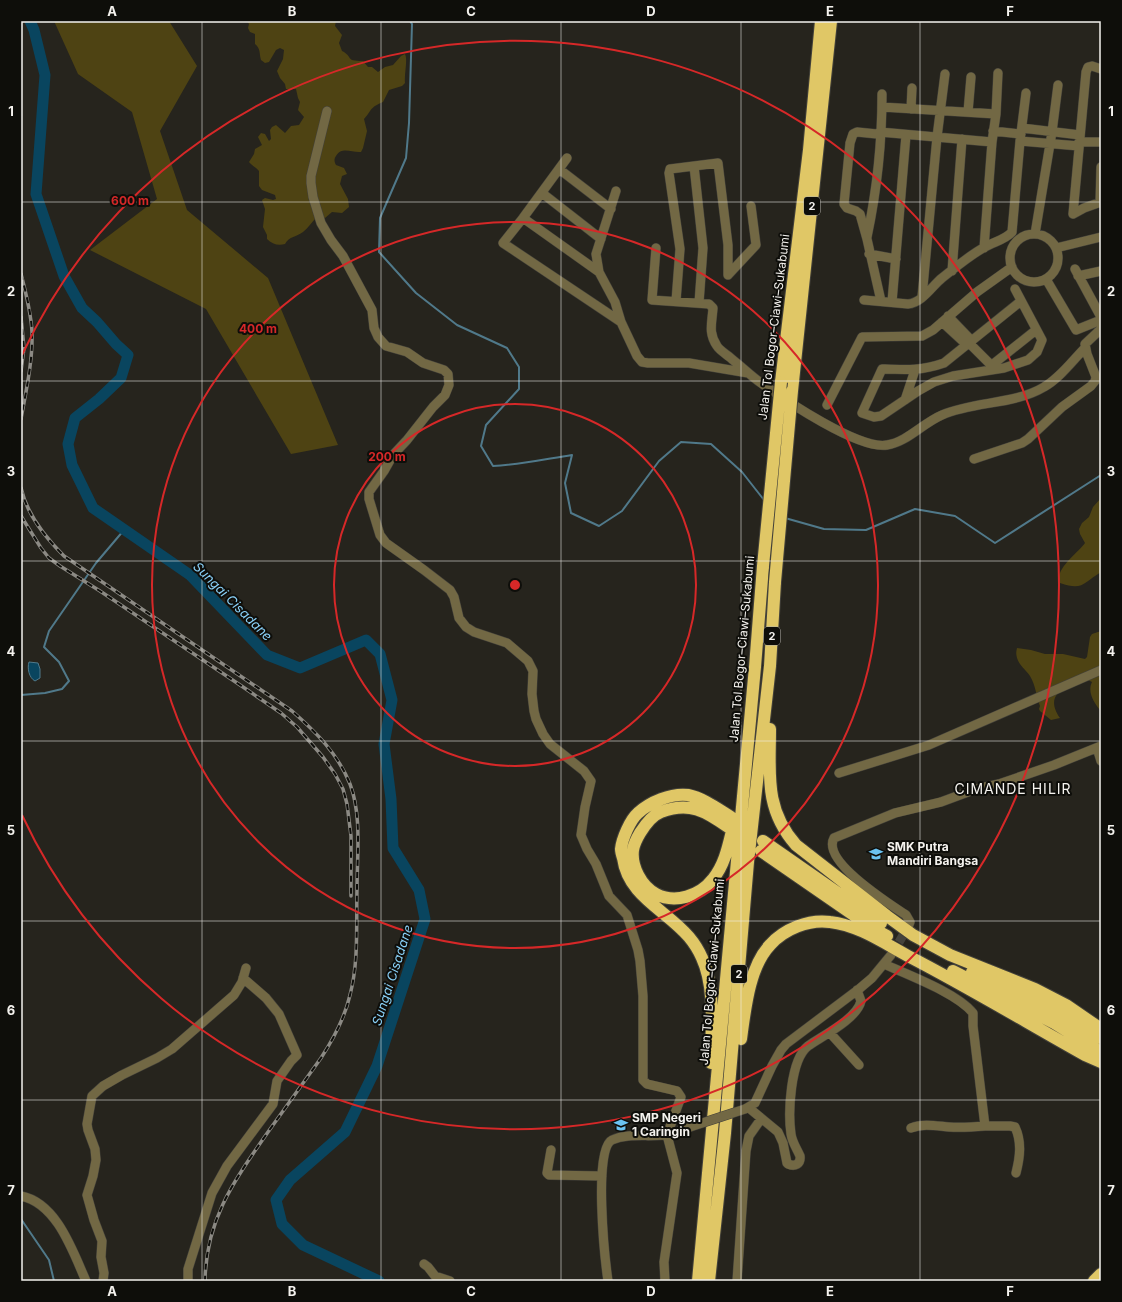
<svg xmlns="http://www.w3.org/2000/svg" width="1122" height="1302" viewBox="0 0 1122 1302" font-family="Inter,sans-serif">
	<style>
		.green { fill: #4e4313 }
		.water { fill: #09455f; stroke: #50798a }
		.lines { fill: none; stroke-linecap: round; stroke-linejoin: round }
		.stream { stroke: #50798a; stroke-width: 2 }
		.river { stroke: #09455f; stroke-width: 11 }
		.minor-tunnel { stroke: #45433c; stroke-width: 9; stroke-dasharray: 9 4.5; stroke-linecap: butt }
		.minor-casing { stroke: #43413a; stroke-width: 10 }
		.highway-casing { stroke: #43413a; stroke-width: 14 }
		.minor { stroke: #726844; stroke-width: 9 }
		.highway { stroke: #e0c766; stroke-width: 12 }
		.rail-casing { stroke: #8c8a84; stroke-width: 3.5 }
		.rail { stroke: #0e0e0a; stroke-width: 2; stroke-dasharray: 6; stroke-linecap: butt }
		.minor-bridge-casing { stroke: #43413a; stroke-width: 10; stroke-linecap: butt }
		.highway-bridge-casing { stroke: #43413a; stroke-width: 14; stroke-linecap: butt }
		.minor-bridge { stroke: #726844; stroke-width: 9 }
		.highway-bridge { stroke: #e0c766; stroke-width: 12 }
		.grid { fill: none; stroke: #f4f2ee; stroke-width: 1; stroke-opacity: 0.55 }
		.ring { fill: none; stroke: #d62828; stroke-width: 2 }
		.labels { text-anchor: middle; stroke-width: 4; stroke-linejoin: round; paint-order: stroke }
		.shield { fill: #0e0e0a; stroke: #afaeaa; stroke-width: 1 }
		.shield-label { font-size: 11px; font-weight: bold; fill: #f4f2ee }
		.street-label { font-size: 12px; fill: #f4f2ee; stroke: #0e0e0a }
		.poi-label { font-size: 12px; font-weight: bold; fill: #f4f2ee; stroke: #0e0e0a; text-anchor: start }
		.water-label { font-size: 13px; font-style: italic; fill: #8ad1f8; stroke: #0e0e0a }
		.quarter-label { font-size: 14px; letter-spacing: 1px; fill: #f4f2ee; stroke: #0e0e0a }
		.centre { fill: #d62828; stroke: #0e0e0a; stroke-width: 2 }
		.ring-label { font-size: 12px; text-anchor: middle; font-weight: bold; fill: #d62828; stroke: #0e0e0a; stroke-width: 4; stroke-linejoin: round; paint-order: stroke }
		.neatline { fill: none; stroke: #f4f2ee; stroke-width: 1.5 }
		.grid-label { font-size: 13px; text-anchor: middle; font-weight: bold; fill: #f4f2ee }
	</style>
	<rect width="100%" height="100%" fill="#26241d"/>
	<!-- green -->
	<path class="green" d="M 54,21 L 169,21 L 197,66 L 160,131 L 187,210 L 268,278 L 338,445 L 291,454 L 206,309 L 90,250 L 157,199 L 132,112 L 78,74 Z
		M 247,21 L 336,21 L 335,26 L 342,35 L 339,43 L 342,51 C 354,57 344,61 363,61 L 368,67 L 372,67 L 378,72 L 385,67 L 393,65 L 401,56 L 405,54 C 408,60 404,74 405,83 L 402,86 L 389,90 L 383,102 C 369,108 373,109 364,119 L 367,131 L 363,148 L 361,152 C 352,153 342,146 336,156 C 334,159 334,161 336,165 L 344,168 L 347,174 L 342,176 L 340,184 L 348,199 L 349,207 L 342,213 L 332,212 L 325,218 L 316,218 C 312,222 308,228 303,232 C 297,237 289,236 285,244 C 278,246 272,244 267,239 L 267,235 L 263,227 L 265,209 L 262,200 L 265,198 L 273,200 L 276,199 L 275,195 L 262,190 L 259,186 L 259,171 C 256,167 252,166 249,162 L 254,154 L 255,149 L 262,145 L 258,137 L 261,133 L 265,134 L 269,141 L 271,139 L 270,130 L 272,127 L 276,125 L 285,133 L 291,126 L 299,125 L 304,117 L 298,110 L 300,102 L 298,98 L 296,89 L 286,89 L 285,84 L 280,78 L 277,71 L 283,59 L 284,50 L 280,48 L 276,50 L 269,62 L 265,63 L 261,60 C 259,53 261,49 255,44 L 255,34 L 250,32 L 248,28 L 249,24 Z
		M 1101,498 L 1101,572 C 1083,583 1083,591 1060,583 C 1054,569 1078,553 1085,543 L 1080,534 L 1079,529 L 1082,523 L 1089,517 L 1093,507 Z
		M 1101,631 L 1101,711 C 1094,703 1087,692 1092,682 L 1088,680 C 1069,686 1042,692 1060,718 L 1051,720 L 1040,711 L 1039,709 L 1040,706 C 1036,696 1036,686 1030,676 C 1026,670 1019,665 1017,658 C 1016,654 1016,652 1017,648 L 1031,650 L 1045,654 L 1063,654 L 1085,659 L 1087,657 L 1090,637 L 1092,634 Z"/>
	<!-- water -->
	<path class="water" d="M 29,662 L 38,663 L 40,669 L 40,678 L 35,681 C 29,678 27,668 29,662 Z"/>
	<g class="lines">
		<!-- stream -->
		<path class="stream" d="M 410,21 L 412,24 L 409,123 L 406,158 L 380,218 L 379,252 L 416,293 L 457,325 L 507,348 L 519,367 L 519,389 L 486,425 L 481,446 L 493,466 C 519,465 546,459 572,455 L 565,483 L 571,513 L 599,526 L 622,511 L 659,461 L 681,442 L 711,444 L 742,472 L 764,500
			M 785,518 L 824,529 L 866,530 L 915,509 L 955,516 L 995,543 L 1101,475
			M 21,695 L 45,693 L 62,689 L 69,681 L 59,662 L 44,647 L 49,631 L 96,563 L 124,530
			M 21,1219 L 49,1260 L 54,1281"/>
		<!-- river -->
		<path class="river" d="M 30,21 L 34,30 L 45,75 L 36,194 L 64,276 L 82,308 L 97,322 L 116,344 L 128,355 L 121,378 L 99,399 L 75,418 L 68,444 L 72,465 L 93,508 L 190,575 L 267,655 L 300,668 L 366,640 L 380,654 L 392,700 L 384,744 L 391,799 L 393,848 L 419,890 L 425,919 L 377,1066 L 345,1132 L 290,1180 L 276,1200 L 282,1224 L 303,1245 L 379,1281"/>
		<!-- minor-tunnel -->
		<path class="minor-tunnel" d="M 892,954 L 908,927"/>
		<defs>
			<path id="minor" d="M 882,107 L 996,114 L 992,142 L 984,248
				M 911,109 L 912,88
				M 327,111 L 311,176 L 311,183 L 313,197 L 321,223 L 331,240 L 343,256 L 372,310 L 374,328 L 378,337 L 386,346 L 407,352 L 423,363 L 444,370 L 448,374 L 449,385 L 445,395 L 433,407 L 407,440 L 393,455 L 384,471 L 369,492 L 369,499 L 380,535 L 386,543 L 424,570 L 450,590 L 454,597 L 459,618 L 466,627 L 474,632 L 507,643 L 528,661 L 533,671 L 532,694 L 534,711 L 536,719 L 543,734 L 550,744 L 584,771 L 591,781 L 585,807 L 581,835 L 587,849 L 596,864 L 609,896 L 627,915 L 638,950 L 640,961 L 643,996 L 643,1080 L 647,1084 L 677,1091 L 681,1097 L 667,1135 L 677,1173 L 664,1262 L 665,1281
				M 968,112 L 971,77
				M 996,114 L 998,73
				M 1022,128 L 1080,135
				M 993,131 L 1021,134
				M 1020,141 L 1079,146
				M 1079,142 L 1101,142
				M 567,158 L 523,218 L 503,243 L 621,322
				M 694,166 L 703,248 L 699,303
				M 559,169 L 611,209
				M 616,191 L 596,254 L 599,272 L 615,302 L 621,322 L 637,356 L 642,362 L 648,363 L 689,363 L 748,373
				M 542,193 L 601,239
				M 1100,203 L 1101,167
				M 1073,214 L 1086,72 L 1088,67 L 1092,66 L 1101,69
				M 1073,214 L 1084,208 L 1101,202
				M 523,218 L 599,272
				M 1035,234 L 1052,132 L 1058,85
				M1010 258a24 24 0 1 1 48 0a24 24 0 1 1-48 0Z
				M 867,237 C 877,190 882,142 882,94
				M 656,248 L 652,300 L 709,304 L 713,308 C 712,323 708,333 717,346 C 720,351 728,355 733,360 C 742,367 751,376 761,383 C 785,400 859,450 887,445 C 907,442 923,423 942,415 C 974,401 1014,405 1044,387 C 1060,378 1072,361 1085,348
				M 1056,248 L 1101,237
				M 869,254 L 896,259
				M 1075,269 L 1101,317
				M 952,271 L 962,139
				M 728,275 L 756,245 L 751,206
				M 1078,276 L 1101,271
				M 1046,279 L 1076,330 L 1101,320
				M 1015,289 L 1042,340 L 1037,352 L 1028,360 L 1004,368 L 953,376 L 934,382 L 918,391 L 881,416 L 874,417 L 862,413 L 882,369 C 906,370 921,371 944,363 L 1021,301
				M 922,297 L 937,137 L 945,74
				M 864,300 L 908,304 C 922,303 932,286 942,278 C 956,267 970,255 985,247 C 993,242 1005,240 1012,232 L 1020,141 L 1026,93
				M 676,301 L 680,249 L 669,173 L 670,169 L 718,163 L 728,245 L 728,275
				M 881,301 L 867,239 L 860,214 L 856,211 L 847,208 L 844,204 L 850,143 L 853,134 L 857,132 L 877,134 L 880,132 L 992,142
				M 892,302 L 906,135
				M 948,316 L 972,341
				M 942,322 L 967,345
				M 969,343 L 995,369
				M 992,365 L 1036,330
				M 905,400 L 915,370
				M 827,405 L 862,337 L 922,336 L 933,330 L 977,292 L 1012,267
				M 974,459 L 1022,443 L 1028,439 L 1062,407 L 1091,386 L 1095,381 L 1096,377 L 1087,354 L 1085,344 L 1101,329
				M 1097,748 L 1101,761
				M 839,773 L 929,745 L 1101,670
				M 908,927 L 910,922 L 906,915 C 891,905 821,861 834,838 L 895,813 L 941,802 L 976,789 L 999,784 L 1054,765 L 1101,746
				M 884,964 C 908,975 957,993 973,1013 L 973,1026 L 985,1126 C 974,1127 961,1128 949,1127 C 937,1126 923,1123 911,1128
				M 830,1033 L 859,1065
				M 749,1108 L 778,1132 L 783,1143 L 787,1163 L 788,1164 C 795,1167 801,1164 800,1156 C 797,1149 792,1142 791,1134 C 788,1113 790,1060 808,1046 C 822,1036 857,1019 861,1001 L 857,990
				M 745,1109 L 755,1103 L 772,1066 L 781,1050 L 786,1044 L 859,989 L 872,978 L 891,955
				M 985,1126 L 1010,1126 L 1015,1127 C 1022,1142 1020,1157 1016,1173
				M 551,1150 L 547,1173 L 549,1175 L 602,1176
				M 21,1196 C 57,1203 73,1252 86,1281
				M 424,1264 L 428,1267 L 435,1276 L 450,1281
				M 103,1281 L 104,1273 L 101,1257 L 102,1241 L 94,1220 L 87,1195 L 93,1176 L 96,1160 L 95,1149 L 88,1130 L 87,1124 L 92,1096 L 103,1086 L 122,1075 L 157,1058 L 172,1049 L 234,995 L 242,982 L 246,968
				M 188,1281 L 188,1269 L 212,1193 L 227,1166 L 273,1104 L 277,1081 L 291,1061 L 297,1055 L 279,1014 L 266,998 L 243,978
				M 608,1281 C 605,1260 593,1149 612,1140 C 628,1133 647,1137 664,1135 C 673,1135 682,1130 690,1127
				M 737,1281 L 746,1151 L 749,1136 L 761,1119"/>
			<path id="highway" d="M 781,382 L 809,150 L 821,21
				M 792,391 L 831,21
				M 770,729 C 770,773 764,809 796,845 L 887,916 L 913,935 L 950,955 L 1035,989 L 1066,1005 L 1101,1029
				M 728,827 C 706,811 689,801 661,812 C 653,815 645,825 640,833 C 637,838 634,844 633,850 C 631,866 641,886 656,894 C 675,904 700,896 713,879 C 726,863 729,842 734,823
				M 763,841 L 881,923
				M 761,851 L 874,929 L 887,936
				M 953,971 L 1054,1023 L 1101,1052
				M 972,972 L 1058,1013 L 1101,1038
				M 741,1039 C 745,1010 749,967 770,945 C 784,929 809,919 830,922 C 858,925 884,943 908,956 C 968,987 1026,1022 1085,1055 L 1101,1062
				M 711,1063 C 711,1030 716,988 702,958 C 699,951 694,943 689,937 C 666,910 628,896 623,858 C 622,855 621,851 621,849 C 622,839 630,820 638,813 C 650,802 671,793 688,795 C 703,798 718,809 731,817
				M 698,1281 L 755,667 L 763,566
				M 709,1281 L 725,1133 L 748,862 L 770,666 L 775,582
				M 1094,1281 L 1101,1274"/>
		</defs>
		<!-- minor casing -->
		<use href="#minor" class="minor-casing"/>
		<!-- highway casing -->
		<use href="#highway" class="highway-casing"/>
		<!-- minor -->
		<use href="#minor" class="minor"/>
		<!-- highway -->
		<use href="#highway" class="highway"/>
		<defs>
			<path id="rail" d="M 21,274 C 26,293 31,312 32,332 C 33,361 26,391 21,419
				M 21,317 L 24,348 L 21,371
				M 21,488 C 27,515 45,537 64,556 L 292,711 C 316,732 338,754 350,784 C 362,815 357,856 357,889 C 356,924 359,961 350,995 C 345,1017 334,1038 321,1058 C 304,1082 286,1107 268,1132 C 234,1181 206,1219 205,1281
				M 21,516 L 41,548 L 49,558 L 60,566 L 100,591 L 243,687 L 281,713 L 297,727 L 323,757 L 335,774 L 343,789 L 347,804 L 351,836 L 351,896"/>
		</defs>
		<!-- rail casing -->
		<use href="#rail" class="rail-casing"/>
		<!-- rail -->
		<use href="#rail" class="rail"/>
		<defs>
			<path id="minor-bridge" d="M 690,1127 L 745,1109"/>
			<path id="highway-bridge" d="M 763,566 L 781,382
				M 775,582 L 792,391"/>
		</defs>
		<!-- minor-bridge casing -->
		<use href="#minor-bridge" class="minor-bridge-casing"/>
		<!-- highway-bridge casing -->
		<use href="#highway-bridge" class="highway-bridge-casing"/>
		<!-- minor-bridge -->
		<use href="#minor-bridge" class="minor-bridge"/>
		<!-- highway-bridge -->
		<use href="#highway-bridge" class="highway-bridge"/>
	</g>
	<!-- grid -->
	<path class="grid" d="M 202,21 L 202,1281M 381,21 L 381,1281M 561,21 L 561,1281M 741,21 L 741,1281M 920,21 L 920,1281M 21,202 L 1101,202M 21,381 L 1101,381M 21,561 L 1101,561M 21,741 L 1101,741M 21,921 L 1101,921M 21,1100 L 1101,1100"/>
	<!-- distance rings -->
	<g class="ring">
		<circle cx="515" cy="585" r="181"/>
		<circle cx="515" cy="585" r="363"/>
		<path d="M22 355A544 544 0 1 1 22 815"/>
	</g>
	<!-- icons -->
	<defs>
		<symbol id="school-bare" viewBox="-9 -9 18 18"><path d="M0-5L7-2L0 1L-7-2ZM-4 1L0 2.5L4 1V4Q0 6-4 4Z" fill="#6bc3f2" stroke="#0e0e0a" stroke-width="2.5" paint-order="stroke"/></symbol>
	</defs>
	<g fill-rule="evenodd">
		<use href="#school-bare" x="866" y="844" width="20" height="20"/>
		<use href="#school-bare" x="611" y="1115" width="20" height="20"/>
	</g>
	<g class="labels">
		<!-- shield labels -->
		<g class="shield">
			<rect x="804" y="197" width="16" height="18" rx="3"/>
			<rect x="764" y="627" width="16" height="18" rx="3"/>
			<rect x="731" y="965" width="16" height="18" rx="3"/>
		</g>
		<g class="shield-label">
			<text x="812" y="210">2</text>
			<text x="772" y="640">2</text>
			<text x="739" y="978">2</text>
		</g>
		<!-- street labels -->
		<g class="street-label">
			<text transform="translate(774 327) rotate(-83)" y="4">Jalan Tol Bogor–Ciawi–Sukabumi</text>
			<text transform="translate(742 649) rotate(-85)" y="4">Jalan Tol Bogor–Ciawi–Sukabumi</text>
			<text transform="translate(712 972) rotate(-85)" y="4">Jalan Tol Bogor–Ciawi–Sukabumi</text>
		</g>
		<!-- poi labels -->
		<g class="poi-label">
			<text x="887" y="851">SMK Putra<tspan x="887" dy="14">Mandiri Bangsa</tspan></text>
			<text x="632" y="1122">SMP Negeri<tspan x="632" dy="14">1 Caringin</tspan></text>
		</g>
		<!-- water labels -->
		<g class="water-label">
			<text transform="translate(233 601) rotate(45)" y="5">Sungai Cisadane</text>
			<text transform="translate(392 975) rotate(-72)" y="5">Sungai Cisadane</text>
		</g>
		<!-- quarter labels -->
		<g class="quarter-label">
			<text x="1013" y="794">CIMANDE HILIR</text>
		</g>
	</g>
	<circle cx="515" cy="585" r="6" class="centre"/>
	<g class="ring-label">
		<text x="130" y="205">600 m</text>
		<text x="258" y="333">400 m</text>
		<text x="387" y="461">200 m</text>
	</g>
	<!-- border -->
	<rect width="1122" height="1302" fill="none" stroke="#0e0e0a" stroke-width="44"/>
	<rect x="22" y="22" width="1078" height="1258" class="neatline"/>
	<g class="grid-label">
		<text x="112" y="16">A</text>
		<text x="292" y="16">B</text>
		<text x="471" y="16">C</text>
		<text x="651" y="16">D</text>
		<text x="830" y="16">E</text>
		<text x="1010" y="16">F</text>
		<text x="11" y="116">1</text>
		<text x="1111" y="116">1</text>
		<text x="11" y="296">2</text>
		<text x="1111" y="296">2</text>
		<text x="11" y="476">3</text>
		<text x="1111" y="476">3</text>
		<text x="11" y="656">4</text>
		<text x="1111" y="656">4</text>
		<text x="11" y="835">5</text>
		<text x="1111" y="835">5</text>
		<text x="11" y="1015">6</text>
		<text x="1111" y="1015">6</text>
		<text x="11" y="1195">7</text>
		<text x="1111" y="1195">7</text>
		<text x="112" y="1296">A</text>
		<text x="292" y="1296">B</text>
		<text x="471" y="1296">C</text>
		<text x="651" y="1296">D</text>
		<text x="830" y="1296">E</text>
		<text x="1010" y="1296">F</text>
	</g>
</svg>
